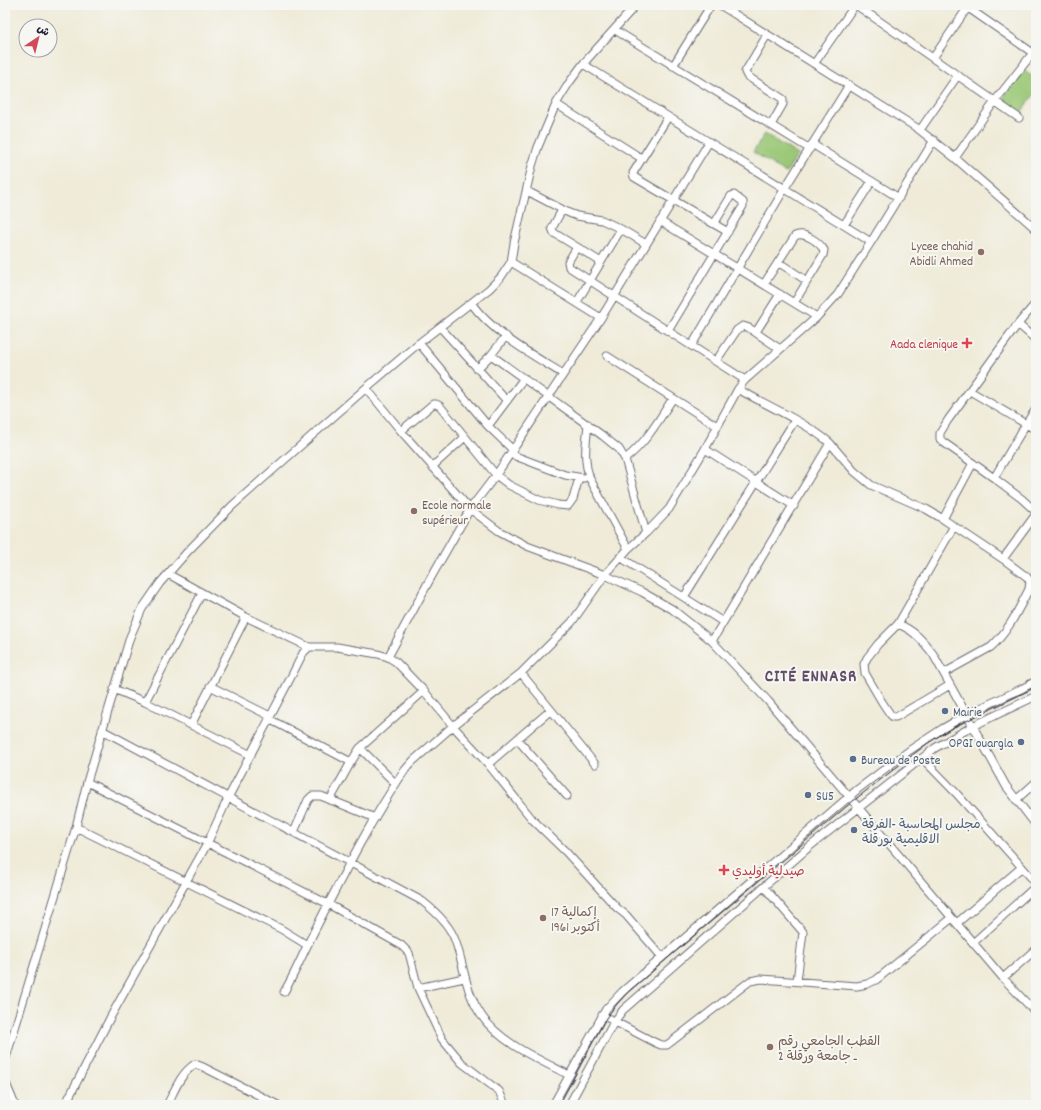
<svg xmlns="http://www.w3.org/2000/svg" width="1041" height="1110" viewBox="0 0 1041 1110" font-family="Dekko,'Playpen Sans Arabic',sans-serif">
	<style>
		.grass { fill: #9ac876; stroke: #5e7558 }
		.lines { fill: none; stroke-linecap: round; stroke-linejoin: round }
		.minor-casing { stroke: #6a6872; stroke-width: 9 }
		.minor { stroke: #fff; stroke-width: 7 }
		.tram { stroke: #22223b; stroke-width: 1 }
		.education-dot { fill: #8d6e63; stroke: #f6f6f2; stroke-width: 1.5 }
		.health-dot { fill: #e0444e; stroke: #f6f6f2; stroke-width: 1.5 }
		.service-dot { fill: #5c6f8a; stroke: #f6f6f2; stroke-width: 1.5 }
		.labels { text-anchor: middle; stroke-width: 4; stroke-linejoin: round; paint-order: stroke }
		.education-label { font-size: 13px; fill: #785e54; stroke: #f6f6f2; text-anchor: start }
		.health-label { font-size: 13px; fill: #be3a42; stroke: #f6f6f2; text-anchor: end }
		.service-label { font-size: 13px; fill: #4e5e75; stroke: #f6f6f2; text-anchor: start }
		.district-label { font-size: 17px; font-weight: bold; letter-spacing: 1px; fill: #624e67; stroke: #f6f6f2 }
	</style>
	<rect width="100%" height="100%" fill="#f6f6f2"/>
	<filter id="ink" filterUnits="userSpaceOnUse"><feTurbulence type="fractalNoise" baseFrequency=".025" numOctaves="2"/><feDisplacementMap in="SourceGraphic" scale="8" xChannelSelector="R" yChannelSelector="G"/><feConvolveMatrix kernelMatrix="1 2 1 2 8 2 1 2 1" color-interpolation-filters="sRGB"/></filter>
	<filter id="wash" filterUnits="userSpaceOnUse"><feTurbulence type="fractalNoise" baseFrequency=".012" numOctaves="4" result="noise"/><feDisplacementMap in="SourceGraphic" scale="16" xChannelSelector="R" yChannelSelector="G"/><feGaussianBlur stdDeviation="0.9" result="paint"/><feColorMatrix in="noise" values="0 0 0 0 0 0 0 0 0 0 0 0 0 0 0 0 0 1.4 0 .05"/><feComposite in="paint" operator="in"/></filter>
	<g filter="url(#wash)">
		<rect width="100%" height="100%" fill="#efebd8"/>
		<!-- grass -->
		<path class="grass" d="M 1023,70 L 1036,79 L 1036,92 L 1020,114 L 1001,101 Z
			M 765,134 L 798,155 L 786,173 L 753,152 Z"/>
	</g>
	<g filter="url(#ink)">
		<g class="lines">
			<defs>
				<path id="minor" d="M 720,5 L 917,128 L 955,158 L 1036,229
					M 856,5 L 1019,118
					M 964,5 L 1033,53
					M 615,30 L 810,149
					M 767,35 L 745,72 L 747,76 L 783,99 L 783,104 L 771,125
					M 933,58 L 968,7
					M 583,64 L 871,242
					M 814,64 L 855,5
					M 673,66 L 711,5
					M 556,104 L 641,158
					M 668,117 L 633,173 L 634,177 L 714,224
					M 920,130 L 958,75
					M 812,144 L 899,198
					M 955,158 L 995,101 L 1036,49
					M 527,191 L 569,213 L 577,216 L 602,220 L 621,229
					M 562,210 L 552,228 L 554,233 L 577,247 L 568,262 L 569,267 L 668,331
					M 660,221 L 817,317
					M 844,225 L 872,181
					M 728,232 L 714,224 L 731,196 L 734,195 L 743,202 L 743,206 L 668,331 L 745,380
					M 577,247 L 601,262
					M 511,262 L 601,318
					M 778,262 L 807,281
					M 764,284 L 795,236 C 804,231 819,242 824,250 L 823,255 L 794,303
					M 577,302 L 621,229 L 646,244
					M 471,303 C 494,334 531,354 563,374
					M 1036,303 L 1018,324 L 1036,340
					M 440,327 L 507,401
					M 756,332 L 780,294
					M 419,343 L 488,426 L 513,450
					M 692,345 L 785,188 L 849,85
					M 491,355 L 603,436 L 619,449 L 625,459 L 646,533
					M 607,356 L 717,426
					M 716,361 L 737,330 L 743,326 L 749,328 L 780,349
					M 477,369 L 491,355 L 506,336
					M 366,388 L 401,431 L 470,509 L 499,531 L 527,546 L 605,575 L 642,592 L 672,609 L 712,641 L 768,701 L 952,918 L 876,980 L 867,984 L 857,986 L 761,979 L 750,981 L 667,1045 L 661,1045 L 656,1043 L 602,1015
					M 738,389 L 745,380 L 817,317 L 838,294 L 871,242 L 934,140
					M 970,391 L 1036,430
					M 1036,409 L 1026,424 L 994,478 L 1022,499 L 1036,512
					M 588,424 C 586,445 583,459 590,479 L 628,549
					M 488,426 L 524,378
					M 401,431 L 433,404 L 436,404 L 440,406 L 496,475 L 509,485 L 539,500 L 558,505 L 568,506 L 573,499 L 579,478
					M 830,443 L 854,471 L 871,485 L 926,509 L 943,519
					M 705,449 L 794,506
					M 510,454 L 565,475 L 584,478
					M 625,459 C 646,443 659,420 673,398
					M 973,463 L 943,519 L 1003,559 L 1036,514
					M 432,467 L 465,437
					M 994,478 L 943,442 L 940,439 L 940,433 L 948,420 L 1018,324
					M 620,557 L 723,622
					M 168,574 L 246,617 L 309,647
					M 684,597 L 795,420
					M 246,617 L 191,725 L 251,755
					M 898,624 C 914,630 923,641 933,654 L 1006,786 L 1036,825
					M 388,657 L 429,581 L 470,509 L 496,475 L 601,318 L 709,142
					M 521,673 L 595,764
					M 944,673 L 991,647 C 1009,631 1018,610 1029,589 L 1030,582 L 1027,577 L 1003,559
					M 950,685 L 896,717 L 893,717 L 890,714 L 882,702 L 865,673 L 864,664 L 867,658 L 878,644 L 898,624 L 954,526
					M 210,686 L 270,716
					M 114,689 L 145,702 L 191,725
					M 145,702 L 202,593
					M 269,719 L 351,762
					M 102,730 L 422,901 C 435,911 451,926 456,943 C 465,969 465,991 481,1015 C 500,1043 540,1060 569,1075
					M 517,739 L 567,796
					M 922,758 L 956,793 L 1036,883
					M 488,764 L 551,710
					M 87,782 L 328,904 L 401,945 L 409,953 L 418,988 L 464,978
					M 396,784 L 360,748 L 424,691
					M 330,800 L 351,762 L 360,748
					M 1016,800 L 1036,782
					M 76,827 L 281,929 L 307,945
					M 294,832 L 308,800 L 312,796 L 321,796 L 375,818
					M 764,887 L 803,932 L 797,981
					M 952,918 L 1003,978 L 1036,1013
					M 957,923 L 1022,867
					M 973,943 L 1036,886
					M 1003,978 L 1036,949
					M 418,988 L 442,1039 L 462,1063 L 499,1091 L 505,1105
					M 284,992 C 297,970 306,946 318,924 C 345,871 372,818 405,770 L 413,761 L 453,726 L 521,673 L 572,622 L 605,575 L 628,549 L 646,533 L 669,509 L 705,449 L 738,389 C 766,405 807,423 830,443 L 712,641
					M 5,1061 L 76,827 L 87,782 L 130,637 L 142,609 L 160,583 L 188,551 L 232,506 L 366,388 L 419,343 L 489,289 L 501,277 L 511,262 L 514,243 L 532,166 L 538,147 L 556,104 L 569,83 L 583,64 L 636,5
					M 5,1081 L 15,1105
					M 65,1105 L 110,1018 L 207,844 L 228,798 L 291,677 L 303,653 L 309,647 L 337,647 L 378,654 L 388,657 L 396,662 L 424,691 L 453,726 L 488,764 L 532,819 L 566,852 L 617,908 L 626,915 L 662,957
					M 167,1105 C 175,1090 180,1074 195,1064 L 203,1067 L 278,1105
					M 553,1105 L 606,1009 L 622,992 L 858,789 L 910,750 L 942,729 L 966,715 L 1023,688 L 1036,681
					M 569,1105 L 614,1022 L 623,1010 L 809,847 L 935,748 L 973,726 L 1036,696"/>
			</defs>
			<!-- minor casing -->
			<use href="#minor" class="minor-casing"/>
			<!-- minor -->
			<use href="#minor" class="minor"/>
			<!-- tram -->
			<path class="tram" d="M 559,1105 L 606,1018 L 617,1004 L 629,991 L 853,801 L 928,743 L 950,729 L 1036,687"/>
		</g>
	</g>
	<!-- markers -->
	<g class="education-dot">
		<circle cx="981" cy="252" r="4"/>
		<circle cx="414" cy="511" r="4"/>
		<circle cx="543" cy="918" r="4"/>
		<circle cx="770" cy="1047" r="4"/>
	</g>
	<g class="health-dot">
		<path d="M965 337h4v4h4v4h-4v4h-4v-4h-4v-4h4z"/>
		<path d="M722 864h4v4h4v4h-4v4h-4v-4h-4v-4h4z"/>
	</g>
	<g class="service-dot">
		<circle cx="945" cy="711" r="4"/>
		<circle cx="1021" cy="742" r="4"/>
		<circle cx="853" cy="759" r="4"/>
		<circle cx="808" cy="795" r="4"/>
		<circle cx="854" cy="830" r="4"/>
	</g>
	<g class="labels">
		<!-- education labels -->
		<g class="education-label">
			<text x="973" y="250" text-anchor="end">Lycee chahid<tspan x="973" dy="15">Abidli Ahmed</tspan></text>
			<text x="422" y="509">Ecole normale<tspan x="422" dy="15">supérieur</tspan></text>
			<text x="551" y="916">إكمالية 17<tspan x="551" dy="15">أكتوبر 1961</tspan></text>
			<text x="778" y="1045">القطب الجامعي رقم<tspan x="778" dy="15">2 ـ جامعة ورقلة</tspan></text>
		</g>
		<!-- health labels -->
		<g class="health-label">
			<text x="958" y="348">Aada clenique</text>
			<text x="732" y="875" text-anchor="start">صيدلية أوليدي</text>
		</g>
		<!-- service labels -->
		<g class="service-label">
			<text x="953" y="716">Mairie</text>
			<text x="1013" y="747" text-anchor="end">OPGI ouargla</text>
			<text x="861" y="764">Bureau de Poste</text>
			<text x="816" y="800">SU5</text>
			<text x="862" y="828">مجلس المحاسبة -الفرقة<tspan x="862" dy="15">الاقليمية بورقلة</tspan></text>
		</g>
		<!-- district labels -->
		<g class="district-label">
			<text x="811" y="681">CITÉ ENNASR</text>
		</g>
	</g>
	<!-- margin -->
	<rect width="1041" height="1110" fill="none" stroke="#f6f6f2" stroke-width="20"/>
	<!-- north arrow -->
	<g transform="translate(38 38) rotate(35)"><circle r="19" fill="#f6f6f2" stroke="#a1a1a9"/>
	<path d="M0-3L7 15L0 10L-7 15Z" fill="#d1495b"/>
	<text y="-6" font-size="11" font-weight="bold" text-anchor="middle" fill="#22223b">ش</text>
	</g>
</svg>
